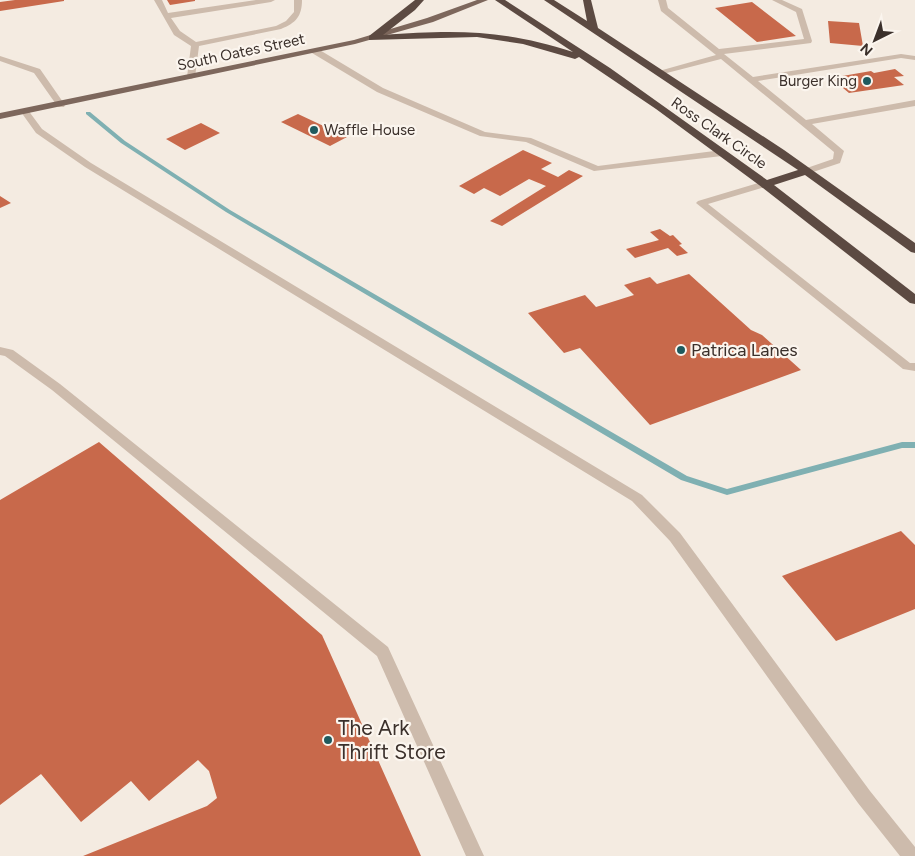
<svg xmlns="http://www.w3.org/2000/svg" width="915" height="856" viewBox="0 0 915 856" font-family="Figtree,sans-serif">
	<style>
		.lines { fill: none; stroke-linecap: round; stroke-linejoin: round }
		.stream { fill: #7fb0b2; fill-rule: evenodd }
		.building { fill: #c8694b }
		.lane { fill: #cdbbac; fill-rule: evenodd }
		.primary { fill: #7d675c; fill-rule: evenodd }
		.highway { fill: #5c4a42; fill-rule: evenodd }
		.poi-dot { fill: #1f5a5e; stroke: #fbf5ee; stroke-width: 2 }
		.labels { text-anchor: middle; stroke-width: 4.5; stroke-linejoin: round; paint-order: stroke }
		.far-street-label { font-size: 15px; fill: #3b302b; stroke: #fbf5ee }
		.far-poi-label { font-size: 15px; fill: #3b302b; stroke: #fbf5ee; text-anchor: end }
		.poi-label { font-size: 18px; fill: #3b302b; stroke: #fbf5ee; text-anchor: start }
		.near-poi-label { font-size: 21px; fill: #3b302b; stroke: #fbf5ee; text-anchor: start }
	</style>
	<rect width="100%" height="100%" fill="#f4ebe1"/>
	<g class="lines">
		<!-- stream -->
		<path class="stream" d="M 86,112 L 90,112 L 125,141 L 230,210 L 687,476 L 727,489 L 902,442 L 915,442 L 915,448 L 902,448 L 727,495 L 681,480 L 226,212 L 121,143 L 86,114 Z"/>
	</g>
	<!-- building -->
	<path class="building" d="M 15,0 L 64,0 L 64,1 L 0,11 L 0,2 Z
		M 167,0 L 195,0 L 195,1 L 170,5 Z
		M 752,2 L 796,36 L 757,42 L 715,8 Z
		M 828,21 L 859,23 L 863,46 L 830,43 Z
		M 895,69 L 904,76 L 894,77 L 904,85 L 849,93 L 831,78 L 871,71 L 874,73 Z
		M 298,114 L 347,137 L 330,146 L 281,122 Z
		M 201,123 L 220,133 L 185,150 L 166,139 Z
		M 523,150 L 552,163 L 541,169 L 558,177 L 569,170 L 583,176 L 502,226 L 490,221 L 546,186 L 529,179 L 500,196 L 484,188 L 474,194 L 459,186 Z
		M 0,196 L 11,203 L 0,208 Z
		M 660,229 L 670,236 L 673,235 L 682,244 L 679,245 L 688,253 L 677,256 L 668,248 L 635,258 L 626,249 L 659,240 L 650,232 Z
		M 689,274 L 751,330 L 762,335 L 801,370 L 650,425 L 580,348 L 564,353 L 528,313 L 585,295 L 596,307 L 634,295 L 624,285 L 650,277 L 657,284 Z
		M 99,442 L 322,635 L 421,856 L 83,856 L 207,806 L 217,798 L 209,771 L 198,760 L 149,801 L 131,781 L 81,822 L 41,774 L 0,805 L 0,500 Z
		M 901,531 L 915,545 L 915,609 L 836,641 L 782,576 Z"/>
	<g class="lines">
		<!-- lane -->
		<path class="lane" d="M 154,0 L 162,0 L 168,13 L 256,0 L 275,0 L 271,2 L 171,18 L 180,31 L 196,42 L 276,26 L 286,21 L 294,12 L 294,0 L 302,0 C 302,16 296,23 281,29 L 199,46 L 195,77 L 191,79 L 187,77 L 191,46 L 174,35 Z
			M 658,0 L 666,0 L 668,8 L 719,49 L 804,39 L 796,12 L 772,0 L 782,0 L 802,9 L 812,41 L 811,43 L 724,54 L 753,77 L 901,54 L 915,56 L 915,60 L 901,58 L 758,81 L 806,120 L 915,100 L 915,106 L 812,124 L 844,151 L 840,163 L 810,173 L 804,173 L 804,169 L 833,159 L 834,152 L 721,59 L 659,75 L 659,71 L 716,55 L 661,11 Z
			M 312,49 L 318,49 L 383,88 L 485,132 L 531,138 L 598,166 L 722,150 L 727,153 L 722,156 L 594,171 L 526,142 L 480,136 L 377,92 L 312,53 Z
			M 0,56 L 40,69 L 65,105 L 64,107 L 58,107 L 34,73 L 0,61 Z
			M 25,109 L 28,110 L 42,129 L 91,163 L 642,495 L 680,533 L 870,791 L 915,847 L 915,856 L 900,856 L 858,803 L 670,541 L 632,501 L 85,167 L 36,133 L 21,112 Z
			M 765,181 L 770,184 L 768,186 L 708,204 L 910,363 L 915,363 L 915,371 L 903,369 L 696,203 L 698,201 Z
			M 0,347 L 13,350 L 60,384 L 388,647 L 484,856 L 466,856 L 377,656 L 52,390 L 5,356 L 0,355 Z"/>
		<!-- primary -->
		<path class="primary" d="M 477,0 L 488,0 L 433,22 L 355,44 L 0,119 L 0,113 L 354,40 L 427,18 Z"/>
		<!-- highway -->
		<path class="highway" d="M 415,0 L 424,0 L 415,10 L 383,35 C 454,30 503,29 573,52 L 495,0 L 505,0 L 610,68 L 767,180 L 798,170 L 544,0 L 554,0 L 587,21 L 583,0 L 591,0 L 598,28 L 784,150 L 915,243 L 915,253 L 911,252 L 805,175 L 774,185 L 915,294 L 915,304 L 910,303 L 759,185 L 656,109 L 579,57 L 575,59 L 523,44 L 477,37 L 369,40 L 369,36 Z"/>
	</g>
	<!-- markers -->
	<g class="poi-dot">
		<circle cx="867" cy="81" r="5"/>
		<circle cx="314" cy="130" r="5"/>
		<circle cx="681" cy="350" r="5"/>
		<circle cx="328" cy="740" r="5"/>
	</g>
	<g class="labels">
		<!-- far-street labels -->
		<g class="far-street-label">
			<text transform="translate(241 52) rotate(-12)" y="5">South Oates Street</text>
			<text transform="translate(719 133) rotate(35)" y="5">Ross Clark Circle</text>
		</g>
		<!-- far-poi labels -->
		<g class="far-poi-label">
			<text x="857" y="86">Burger King</text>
			<text x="324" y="135" text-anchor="start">Waffle House</text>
		</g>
		<!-- poi labels -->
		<g class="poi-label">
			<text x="691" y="356">Patrica Lanes</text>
		</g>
		<!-- near-poi labels -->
		<g class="near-poi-label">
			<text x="338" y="735">The Ark<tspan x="338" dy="24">Thrift Store</tspan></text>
		</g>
	</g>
	<!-- north arrow -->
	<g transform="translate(875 40) rotate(222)" stroke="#fbf5ee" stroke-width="4" paint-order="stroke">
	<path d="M0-4L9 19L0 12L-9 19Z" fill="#3b302b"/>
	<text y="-8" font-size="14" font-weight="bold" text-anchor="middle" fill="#3b302b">N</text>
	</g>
</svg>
